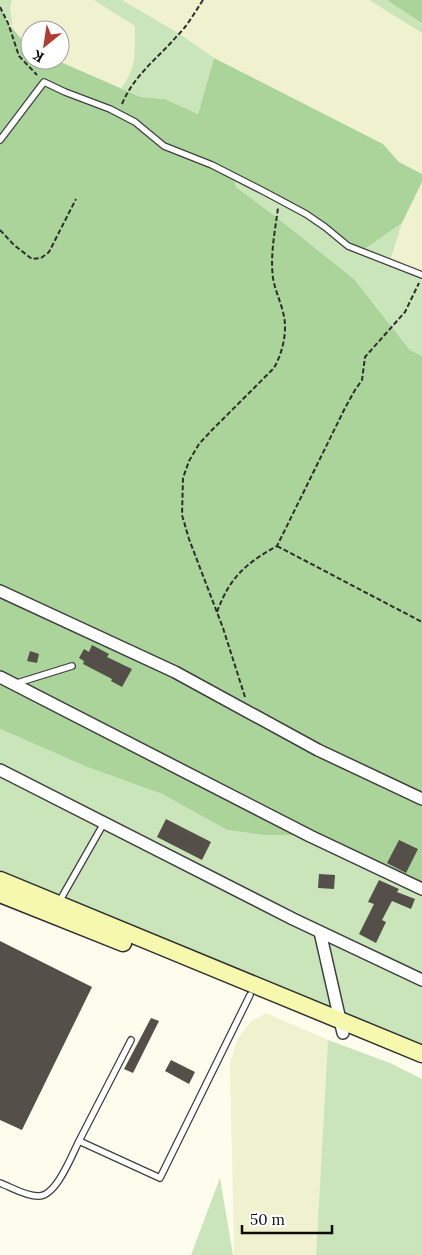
<svg xmlns="http://www.w3.org/2000/svg" width="422" height="1255" viewBox="0 0 422 1255" font-family="Lora,serif">
	<style>
		.farmland { fill: #eff1cf }
		.green { fill: #c9e5b9 }
		.forest { fill: #abd49a }
		.building { fill: #544f49 }
		.lines { fill: none; stroke-linecap: round; stroke-linejoin: round }
		.service-casing { stroke: #3f3f3f; stroke-width: 8 }
		.minor-casing { stroke: #3f3f3f; stroke-width: 14 }
		.secondary-casing { stroke: #2e2e2e; stroke-width: 19 }
		.path { stroke: #2e2e2e; stroke-width: 2; stroke-dasharray: 5 2.5; stroke-linecap: butt }
		.service { stroke: #fff; stroke-width: 5.5 }
		.minor { stroke: #fff; stroke-width: 11 }
		.secondary { stroke: #f6f8ad; stroke-width: 16 }
	</style>
	<rect width="100%" height="100%" fill="#fefded"/>
	<!-- farmland -->
	<path class="farmland" d="M 12,0 L 94,0 L 123,17 L 135,26 L 135,55 L 130,77 L 121,88 L 56,60 L 60,60 L 60,30 L 30,30 L 30,49 L 28,48 L 13,28 L 10,7 Z
		M 122,0 L 369,0 L 422,33 L 422,174 L 399,162 L 383,144 L 214,58 L 180,34 Z
		M 422,182 L 422,275 L 390,261 L 402,223 Z
		M 266,1013 L 328,1040 L 316,1255 L 234,1255 L 230,1063 L 237,1040 L 250,1022 Z"/>
	<!-- green -->
	<path class="green" d="M 0,0 L 12,0 L 10,7 L 13,28 L 0,7 Z
		M 94,0 L 122,0 L 180,34 L 214,58 L 198,114 L 165,99 L 141,97 L 121,88 C 137,69 135,50 135,26 Z
		M 369,0 L 422,0 L 422,33 Z
		M 234,176 L 306,214 L 360,251 L 402,223 L 390,261 L 422,275 L 422,356 L 410,350 L 354,279 L 275,216 L 236,187 Z
		M 0,729 L 87,767 L 162,794 L 227,830 L 263,835 L 310,836 L 422,889 L 422,1048 L 0,874 Z
		M 328,1040 L 390,1063 L 422,1079 L 422,1255 L 316,1255 Z
		M 220,1178 L 233,1255 L 191,1255 Z"/>
	<!-- forest -->
	<path class="forest" d="M 388,0 L 422,0 L 422,23 L 390,2 Z
		M 0,7 L 8,23 L 30,49 L 30,60 L 56,60 L 141,97 L 165,99 L 198,114 L 214,58 L 383,144 L 399,162 L 422,174 L 422,182 L 402,223 L 360,252 L 325,227 L 234,177 L 236,187 L 275,216 L 354,279 L 410,350 L 422,356 L 422,889 L 310,836 L 263,835 L 227,830 L 162,794 L 87,767 L 0,729 Z"/>
	<!-- building -->
	<path class="building" d="M 92,645 L 109,654 L 107,657 L 132,669 L 122,687 L 111,681 L 112,679 L 83,664 L 84,661 L 79,658 L 84,649 L 89,652 Z
		M 30,651 L 39,654 L 37,663 L 27,661 Z
		M 166,819 L 211,842 L 202,860 L 157,837 Z
		M 399,840 L 418,849 L 406,873 L 387,863 Z
		M 319,874 L 335,875 L 334,889 L 318,888 Z
		M 379,880 L 399,889 L 397,892 L 415,899 L 411,909 L 392,901 L 382,920 L 386,922 L 376,943 L 359,934 L 374,904 L 368,902 Z
		M 0,941 L 92,987 L 22,1130 L 0,1120 Z
		M 151,1018 L 159,1021 L 133,1073 L 124,1069 Z
		M 171,1060 L 195,1072 L 189,1084 L 165,1071 Z"/>
	<g class="lines">
		<defs>
			<path id="service" d="M 0,140 L 44,82 L 65,92 L 110,109 L 135,122 L 164,146 L 212,165 L 265,192 L 306,214 L 325,227 L 348,246 L 422,275
				M 14,684 L 72,666
				M 59,902 L 104,823
				M 79,1141 L 131,1040
				M 0,1183 C 11,1187 25,1196 38,1196 C 56,1197 72,1155 79,1141 L 160,1178 L 250,995"/>
			<path id="minor" d="M 0,591 L 175,672 L 318,750 L 422,799
				M 0,677 L 310,836 L 422,889
				M 0,770 L 293,919 L 422,980
				M 320,932 L 343,1033"/>
			<path id="secondary" d="M 0,880 L 422,1054
				M 0,894 L 123,943"/>
		</defs>
		<!-- service casing -->
		<use href="#service" class="service-casing"/>
		<!-- minor casing -->
		<use href="#minor" class="minor-casing"/>
		<!-- secondary casing -->
		<use href="#secondary" class="secondary-casing"/>
		<!-- path -->
		<path class="path" d="M 0,7 L 8,23 L 19,56 L 37,75
			M 122,104 C 134,75 158,58 178,35 C 188,25 195,12 203,0
			M 0,230 L 14,245 L 32,259 L 41,258 L 49,252 L 76,199
			M 277,546 L 422,622
			M 217,612 C 230,577 245,564 277,546 L 345,408 L 355,390 L 362,380 L 365,357 L 405,312 L 419,283
			M 245,697 L 223,628 L 189,539 L 182,515 L 183,478 L 189,461 L 199,444 L 211,431 L 274,368 C 283,352 288,330 283,312 C 280,300 275,290 273,278 C 270,255 275,231 278,208"/>
		<!-- service -->
		<use href="#service" class="service"/>
		<!-- minor -->
		<use href="#minor" class="minor"/>
		<!-- secondary -->
		<use href="#secondary" class="secondary"/>
	</g>
	<!-- north arrow -->
	<g transform="translate(45 45) rotate(210)"><circle r="24" fill="#ffffff" stroke="#9e9e9e"/>
	<path d="M0-4L9 19L0 12L-9 19Z" fill="#b13c2f"/>
	<text y="-8" font-size="14" font-weight="bold" text-anchor="middle" fill="#0c0c0c">K</text>
	</g>
	<!-- scale -->
	<path d="M242 1225v8h90v-8" fill="none" stroke="#0c0c0c" stroke-width="2.5"/>
	<text x="250" y="1225" font-size="15" fill="#0c0c0c" stroke="#ffffff" stroke-width="4" paint-order="stroke">50 m</text>
</svg>
